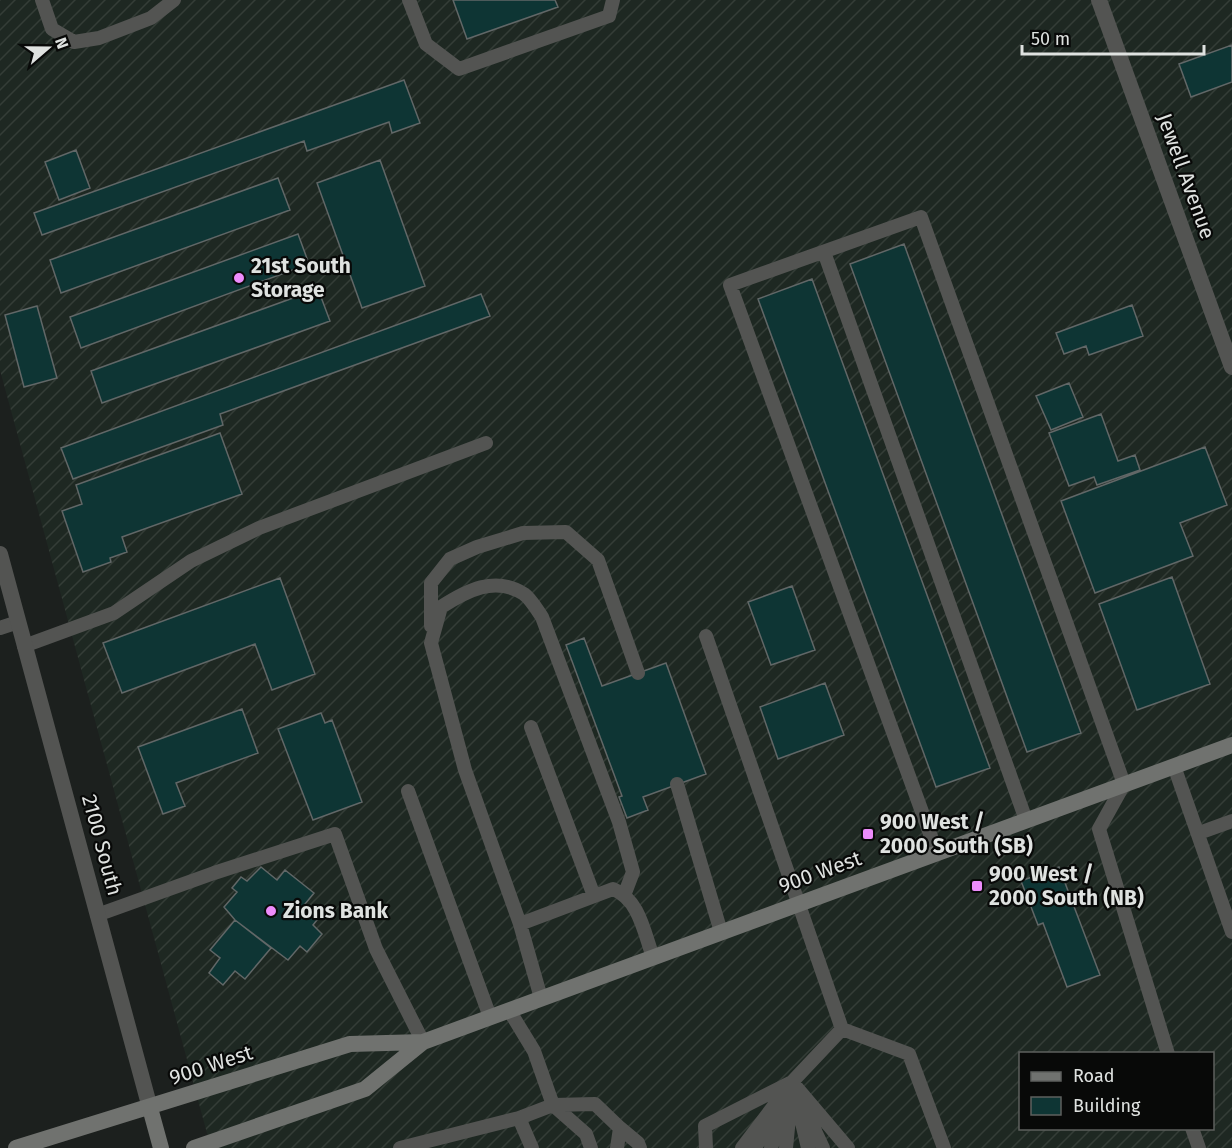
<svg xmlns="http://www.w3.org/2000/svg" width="1232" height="1148" viewBox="0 0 1232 1148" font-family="'Fira Sans',sans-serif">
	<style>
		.industrial { fill: url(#industrial-furrows); fill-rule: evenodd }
		.building { fill: #0e3534; stroke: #616767; stroke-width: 1.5 }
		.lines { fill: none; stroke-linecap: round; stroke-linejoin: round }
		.service { stroke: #535452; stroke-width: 14 }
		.minor { stroke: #535452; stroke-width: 16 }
		.tertiary { stroke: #535452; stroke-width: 16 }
		.secondary { stroke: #70726f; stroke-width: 16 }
		.poi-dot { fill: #ec8cfb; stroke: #080908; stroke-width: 2 }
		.labels { text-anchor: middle; stroke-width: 4.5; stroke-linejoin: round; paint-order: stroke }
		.street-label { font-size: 21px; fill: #dfe2e0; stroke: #080908 }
		.poi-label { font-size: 21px; font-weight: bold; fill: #dfe2e0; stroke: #080908; text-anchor: start }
	</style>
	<defs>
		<pattern id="industrial-furrows" width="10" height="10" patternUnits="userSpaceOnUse" patternTransform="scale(1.5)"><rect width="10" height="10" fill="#1e2822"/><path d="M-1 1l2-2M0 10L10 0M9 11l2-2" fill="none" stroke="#343d37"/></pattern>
	</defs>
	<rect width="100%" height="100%" fill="#1c201e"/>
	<!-- industrial -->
	<path class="industrial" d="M 0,0 L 1232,0 L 1232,1148 L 211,1148 L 0,370 ZM 1020,1054 L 1212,1054 L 1212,1128 L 1020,1128 Z"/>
	<!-- building -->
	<path class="building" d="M 453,0 L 555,0 L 558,7 L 467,39 Z
		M 1232,45 L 1232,82 L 1191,97 L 1179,64 Z
		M 404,80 L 420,123 L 392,133 L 389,122 L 307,151 L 304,141 L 42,235 L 34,213 Z
		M 76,150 L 90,188 L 59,200 L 45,162 Z
		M 380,160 L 425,286 L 362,308 L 317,183 Z
		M 278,178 L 290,210 L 61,293 L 50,260 Z
		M 298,234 L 309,264 L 81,348 L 70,317 Z
		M 904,244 L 1081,733 L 1027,752 L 850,264 Z
		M 812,279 L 990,768 L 936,787 L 758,299 Z
		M 318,289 L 330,321 L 102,403 L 91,371 Z
		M 481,294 L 490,316 L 220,414 L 223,425 L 73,479 L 61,448 Z
		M 1132,305 L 1143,336 L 1089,355 L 1086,346 L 1064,354 L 1056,333 Z
		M 37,306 L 57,378 L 24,387 L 5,315 Z
		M 1069,383 L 1083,417 L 1051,430 L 1036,396 Z
		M 1101,414 L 1118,461 L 1135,455 L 1140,470 L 1097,485 L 1094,477 L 1069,486 L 1049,433 Z
		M 220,433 L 242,494 L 122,537 L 127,552 L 110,558 L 111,562 L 83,572 L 62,511 L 82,504 L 76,485 Z
		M 1205,447 L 1227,505 L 1180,523 L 1193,556 L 1095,593 L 1061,501 Z
		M 1172,577 L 1210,684 L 1137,710 L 1099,604 Z
		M 280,578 L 315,674 L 272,690 L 255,644 L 122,693 L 103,643 Z
		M 792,586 L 815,650 L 771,665 L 748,602 Z
		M 584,638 L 602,686 L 666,663 L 706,774 L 643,797 L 648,810 L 627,818 L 619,797 L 622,796 L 566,645 Z
		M 825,683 L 844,735 L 778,759 L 760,707 Z
		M 242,709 L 258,753 L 176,783 L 185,806 L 163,814 L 138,747 Z
		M 321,713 L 325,723 L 332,720 L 362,802 L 313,820 L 278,729 Z
		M 261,867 L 277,880 L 285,870 L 314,893 L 305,904 L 321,915 L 313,925 L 322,934 L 307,952 L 300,946 L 288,960 L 235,920 L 224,907 L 237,892 L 232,888 L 241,877 L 247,881 Z
		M 1059,867 L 1100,975 L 1067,987 L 1043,923 L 1038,925 L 1021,881 Z
		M 235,920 L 271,948 L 245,979 L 235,971 L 223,985 L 209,973 L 220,958 L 210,950 Z"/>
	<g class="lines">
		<!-- service -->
		<path class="service" d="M 42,0 L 52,29 L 74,42 L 99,38 L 151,18 L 174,0
			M 409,0 L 426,44 L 459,69 L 609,16 L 613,0
			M 824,252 L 1026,820
			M 431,626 L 431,583 L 450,559 L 477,547 L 523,533 L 566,532 L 598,560 L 638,673
			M 0,628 L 18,622
			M 706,636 L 842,1029 L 909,1054 L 944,1148
			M 24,646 L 114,613 L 191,561 L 259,528 L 486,443
			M 531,727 L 594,896
			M 1174,766 L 1232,932
			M 677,784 L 721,932
			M 408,791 L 490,1017
			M 1199,833 L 1232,821
			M 937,853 L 730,285 L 921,217 L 1124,784 L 1099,829 L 1168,1054
			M 97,915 L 214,873 L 335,834 L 376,949 L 423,1042
			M 520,924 L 465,770 L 431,643 L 441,607 C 466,591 495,575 524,594 C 531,599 537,610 542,617 L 619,822 L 633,872 L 625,893
			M 541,998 L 520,924 L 613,889 C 639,899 644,932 653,957
			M 509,1010 L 534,1051 L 553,1105 L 586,1134 L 591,1148
			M 842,1029 L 792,1082 L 848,1148
			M 799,1097 L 823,1148
			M 799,1110 L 808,1148
			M 519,1118 L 532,1148
			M 1192,1128 L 1199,1148
			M 400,1148 L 519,1118 L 553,1105 L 595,1104 L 620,1128
			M 617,1148 L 620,1128 L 638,1143 L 640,1148
			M 706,1148 L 705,1126 L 792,1082
			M 742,1148 L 789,1086
			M 755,1148 L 769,1123
			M 771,1148 L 789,1093
			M 786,1148 L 790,1108"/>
		<!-- minor -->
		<path class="minor" d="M 1099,0 L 1232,367"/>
		<!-- tertiary -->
		<path class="tertiary" d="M 0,554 L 150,1108"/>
		<!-- secondary -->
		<path class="secondary" d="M 150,1108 L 161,1148
			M 16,1148 L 350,1044 L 423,1042 L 1232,745
			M 194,1148 L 365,1089 L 423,1042"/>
	</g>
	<!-- markers -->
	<g class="poi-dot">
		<circle cx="239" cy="278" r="6"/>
		<rect x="862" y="828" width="12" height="12" rx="3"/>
		<rect x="971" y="880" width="12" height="12" rx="3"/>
		<circle cx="271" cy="911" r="6"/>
	</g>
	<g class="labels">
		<!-- street labels -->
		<g class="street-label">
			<text transform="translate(1186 176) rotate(70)" y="7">Jewell Avenue</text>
			<text transform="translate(102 845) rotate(75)" y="7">2100 South</text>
			<text transform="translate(820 872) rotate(-20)" y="7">900 West</text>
			<text transform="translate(211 1065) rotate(-18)" y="7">900 West</text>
		</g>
		<!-- poi labels -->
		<g class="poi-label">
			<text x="251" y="273">21st South<tspan x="251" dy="24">Storage</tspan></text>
			<text x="880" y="829">900 West /<tspan x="880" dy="24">2000 South (SB)</tspan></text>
			<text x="989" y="881">900 West /<tspan x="989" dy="24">2000 South (NB)</tspan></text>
			<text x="283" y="918">Zions Bank</text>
		</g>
	</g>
	<!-- legend -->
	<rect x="1019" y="1052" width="195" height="78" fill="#080908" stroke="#5e605e" stroke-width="1.5"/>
	<rect x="1031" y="1072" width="30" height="9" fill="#70726f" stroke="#5e605e" stroke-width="1.5"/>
	<text x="1073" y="1082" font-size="18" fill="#dfe2e0">Road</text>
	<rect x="1031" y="1097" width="30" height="18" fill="#0e3534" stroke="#5e605e" stroke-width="1.5"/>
	<text x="1073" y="1112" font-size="18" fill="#dfe2e0">Building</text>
	<!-- north arrow -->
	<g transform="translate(48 48) rotate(70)" stroke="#080908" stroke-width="4.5" paint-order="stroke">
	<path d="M0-4.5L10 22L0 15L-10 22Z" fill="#dfe2e0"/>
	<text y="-9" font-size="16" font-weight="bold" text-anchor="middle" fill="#dfe2e0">N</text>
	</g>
	<!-- scale -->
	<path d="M1022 45v9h182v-9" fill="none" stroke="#dfe2e0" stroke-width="3"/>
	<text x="1031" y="45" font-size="18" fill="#dfe2e0" stroke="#080908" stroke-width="4.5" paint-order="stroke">50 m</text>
</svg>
